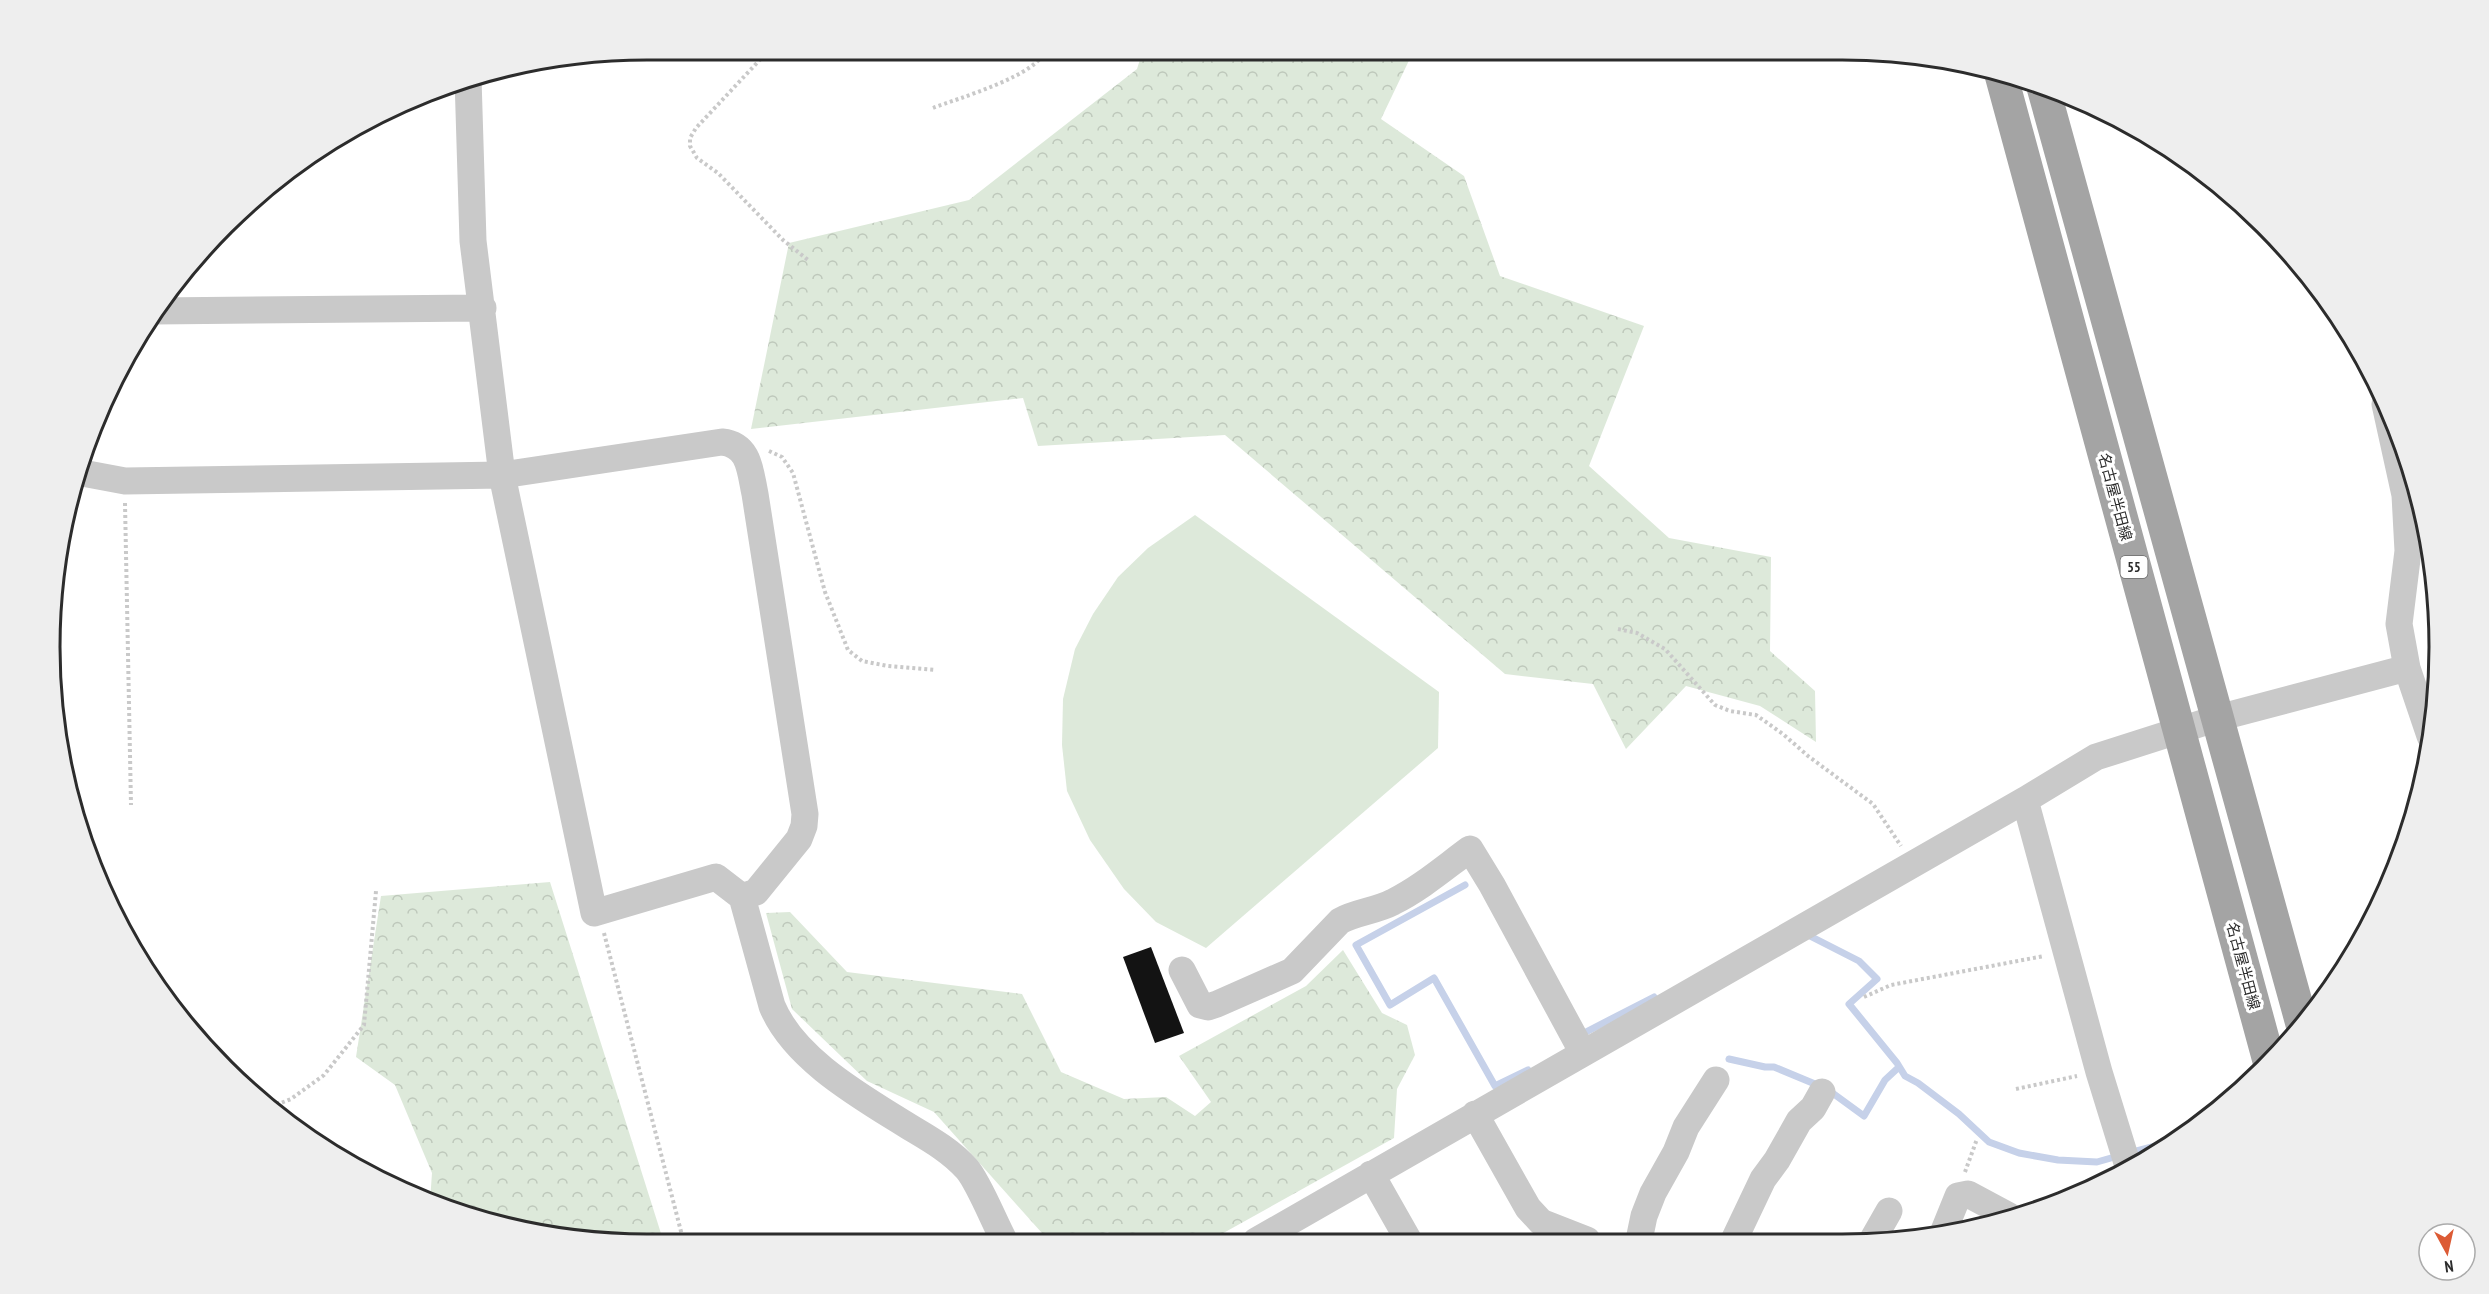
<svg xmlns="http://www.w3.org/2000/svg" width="2489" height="1294" viewBox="0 0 2489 1294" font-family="'PT Sans Narrow','Noto Sans JP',sans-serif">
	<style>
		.grass { fill: #dde9da }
		.forest { fill: url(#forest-crowns) }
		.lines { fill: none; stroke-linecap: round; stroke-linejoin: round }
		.stream { stroke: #c6d1e9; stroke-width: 7 }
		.building { fill: #131313 }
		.path { stroke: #c9c9c9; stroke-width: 4; stroke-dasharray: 3 3; stroke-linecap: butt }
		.minor { stroke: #c9c9c9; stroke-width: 27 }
		.major { stroke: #a4a4a4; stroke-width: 33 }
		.labels { text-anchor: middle; stroke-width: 6; stroke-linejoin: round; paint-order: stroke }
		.shield { fill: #fff; stroke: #6b6b6b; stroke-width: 1.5 }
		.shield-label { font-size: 14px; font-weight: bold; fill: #2c2c2c }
		.street-label { font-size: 15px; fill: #2c2c2c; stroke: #fff }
		.rim { fill: none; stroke: #2c2c2c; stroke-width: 3 }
	</style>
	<defs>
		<pattern id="forest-crowns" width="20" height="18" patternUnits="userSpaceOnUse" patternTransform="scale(1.5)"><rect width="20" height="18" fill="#dde9da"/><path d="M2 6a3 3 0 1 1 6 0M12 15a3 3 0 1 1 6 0" fill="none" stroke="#bec8bb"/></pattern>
	</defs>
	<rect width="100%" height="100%" fill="#fff"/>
	<!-- grass -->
	<path class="grass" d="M 1195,515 L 1439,692 L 1438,748 L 1206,948 L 1156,922 L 1124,889 L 1090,840 L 1067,791 L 1062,745 L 1063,699 L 1075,649 L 1093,614 L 1118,577 L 1148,548 Z"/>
	<!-- forest -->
	<path class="forest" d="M 1143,50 L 1414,50 L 1381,119 L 1464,176 L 1500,276 L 1644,326 L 1589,466 L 1669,538 L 1771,557 L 1770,651 L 1815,691 L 1816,742 L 1760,706 L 1686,686 L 1626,749 L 1593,684 L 1505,674 L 1225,435 L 1038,446 L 1023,398 L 751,429 L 789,243 L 969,200 L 1137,69 Z
		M 550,882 L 664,1243 L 608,1243 L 493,1224 L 430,1201 L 432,1173 L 395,1085 L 356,1057 L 381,896 Z
		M 790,912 L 847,972 L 1022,994 L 1061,1072 L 1124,1099 L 1166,1097 L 1195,1116 L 1211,1102 L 1179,1056 L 1306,986 L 1343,950 L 1382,1013 L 1407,1025 L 1415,1055 L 1397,1089 L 1394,1138 L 1209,1241 L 1117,1242 L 1108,1232 L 1066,1242 L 1050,1242 L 934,1112 L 867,1081 L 792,1009 L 766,913 Z"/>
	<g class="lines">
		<!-- stream -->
		<path class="stream" d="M 1465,885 L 1356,945 L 1390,1005 L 1434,978 L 1495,1086 L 1528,1070
			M 1806,934 L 1859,961 L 1877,979 L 1849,1004 L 1897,1063 L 1905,1076 L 1918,1083 L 1959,1114 L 1989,1142 L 2019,1153 L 2058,1160 L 2097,1162 L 2118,1156
			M 1584,1033 L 1654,997
			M 1729,1059 L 1765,1067 L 1774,1067 L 1827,1089 L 1864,1116 L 1885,1080 L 1899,1067
			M 2129,1153 L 2167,1143"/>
	</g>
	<!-- building -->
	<path class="building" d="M 1151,947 L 1184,1033 L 1155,1043 L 1123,957 Z"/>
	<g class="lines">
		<!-- path -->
		<path class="path" d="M 769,50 L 696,128 L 690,138 L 690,146 L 697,158 L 718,173 L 783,240 L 808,260
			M 933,108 C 956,99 1042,74 1044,50
			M 769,451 L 782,457 L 793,473 L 825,592 L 848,650 L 862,661 L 888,666 L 936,670
			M 125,503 L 131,805
			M 1618,629 L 1637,633 L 1665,649 L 1715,705 L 1730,711 L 1756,715 L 1783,734 L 1808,756 L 1873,804 L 1901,846
			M 604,933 L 684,1243
			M 1864,997 L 1891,985 L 2044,956
			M 2016,1089 L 2077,1076
			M 264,1103 L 281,1103 L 291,1099 L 324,1075 L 364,1025 L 376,891
			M 1965,1172 L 1977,1139"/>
		<!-- minor -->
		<path class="minor" d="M 468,78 L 473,241 L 502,475 L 594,913 L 716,877 L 742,897 L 772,1006 C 794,1059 860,1096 908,1126 C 928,1138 950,1150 967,1169 C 979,1183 995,1224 1005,1242
			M 154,311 L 483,308
			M 2385,404 L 2405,495 L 2408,551 L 2399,624 L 2407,668 L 2430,736
			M 77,472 L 125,481 L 502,475 L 722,442 C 750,445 750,471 755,494 L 805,814 L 804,826 L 799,839 L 756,892 L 742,897
			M 2025,800 L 2099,1072 L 2128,1166
			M 1182,970 L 1200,1005 L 1208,1007 L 1217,1004 L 1292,971 L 1340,921 C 1356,912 1376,911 1393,902 C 1421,888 1444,868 1470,849 L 1492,885 L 1583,1053
			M 1475,1114 L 1528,1208 L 1541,1222 L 1587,1240
			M 1371,1174 L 1409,1241
			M 1943,1233 L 1958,1196 L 1968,1194 L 2009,1216
			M 1873,1239 L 1889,1211
			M 1639,1240 L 1644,1216 L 1653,1193 L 1676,1152 L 1686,1127 L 1716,1080
			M 1734,1240 L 1763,1179 L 1777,1160 L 1799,1121 L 1813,1108 L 1822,1092
			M 1256,1241 L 2025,800 L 2096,757 L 2218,718 L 2407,668"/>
		<!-- major -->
		<path class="major" d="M 2000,71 L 2269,1061
			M 2043,87 L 2302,1024"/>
	</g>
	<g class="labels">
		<!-- shield labels -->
		<rect class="shield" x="2120.5" y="556" width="27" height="22" rx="4.5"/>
		<g class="shield-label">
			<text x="2134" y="572">55</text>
		</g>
		<!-- street labels -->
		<g class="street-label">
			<text transform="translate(2115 497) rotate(75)" y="5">名古屋半田線</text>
			<text transform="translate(2243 966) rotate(75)" y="5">名古屋半田線</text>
		</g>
	</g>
	<!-- crop -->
	<path d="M0 0H2489V1294H0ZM647 60H1842A587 587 0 0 1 2429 647V647A587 587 0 0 1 1842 1234H647A587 587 0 0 1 60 647V647A587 587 0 0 1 647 60Z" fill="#eee" fill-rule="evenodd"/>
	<path class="rim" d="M647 60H1842A587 587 0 0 1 2429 647V647A587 587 0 0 1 1842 1234H647A587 587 0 0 1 60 647V647A587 587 0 0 1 647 60Z"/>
	<!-- north arrow -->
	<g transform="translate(2447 1252) rotate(172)"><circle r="28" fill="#ffffff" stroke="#ababab" stroke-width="1.5"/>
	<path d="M0-4.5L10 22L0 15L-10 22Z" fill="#dc5b35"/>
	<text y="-9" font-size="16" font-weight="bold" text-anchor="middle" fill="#2c2c2c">N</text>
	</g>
</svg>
